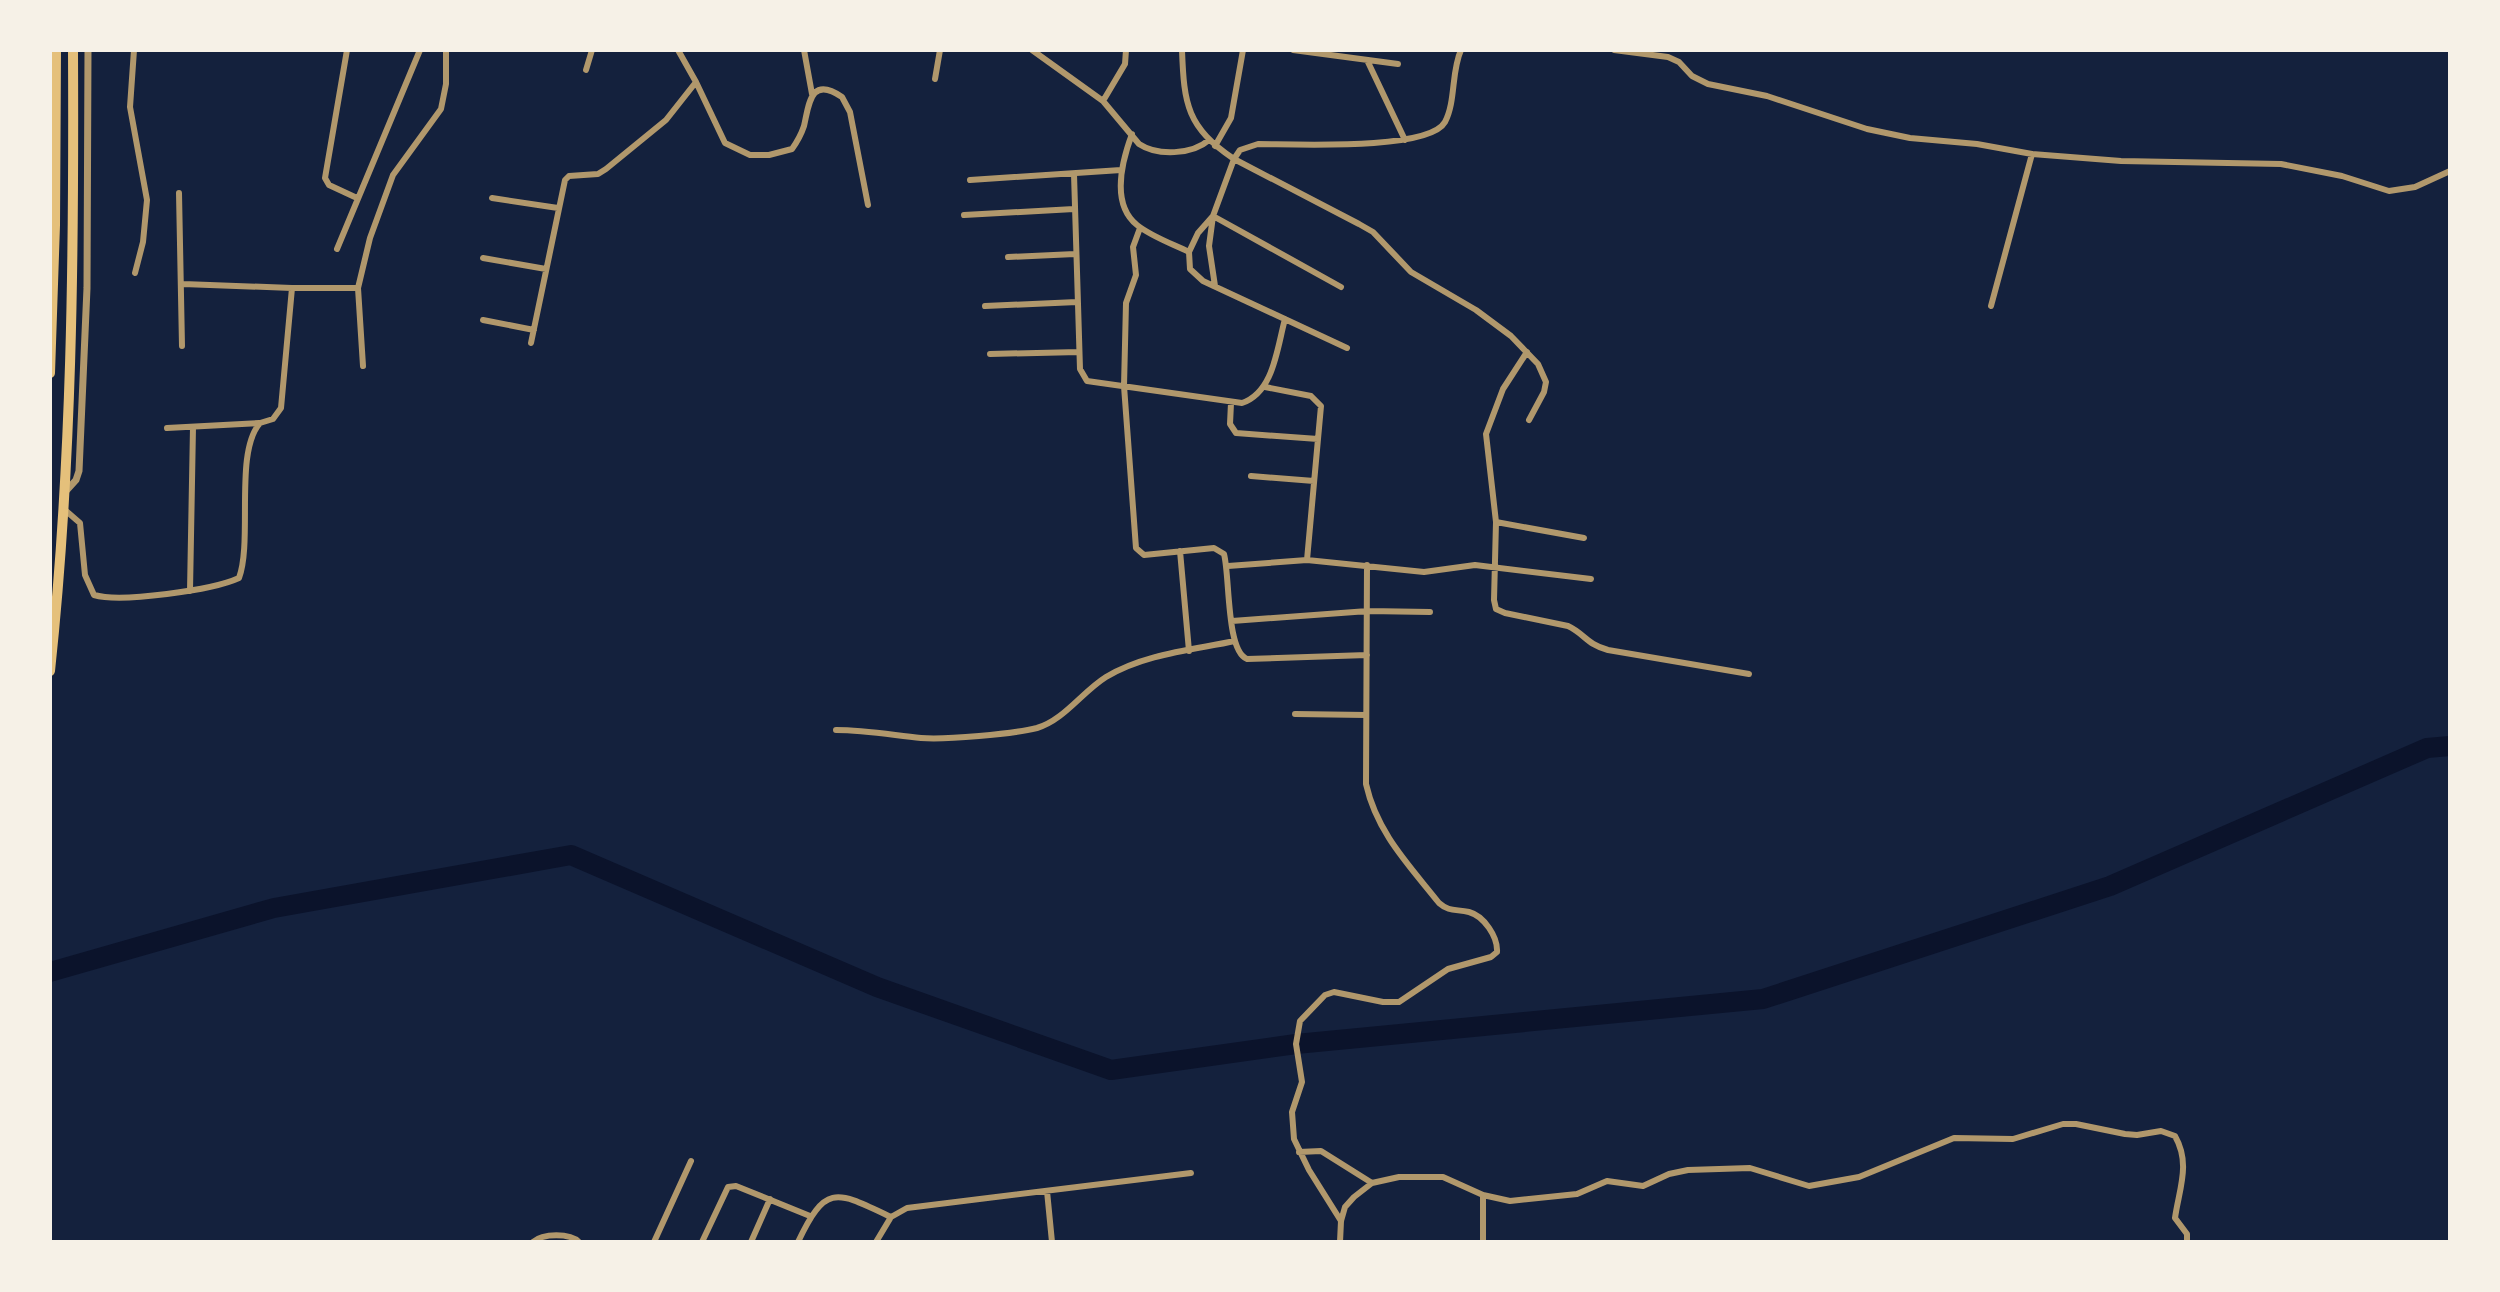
<svg xmlns="http://www.w3.org/2000/svg" width="2500" height="1292" viewBox="0 0 2500 1292" font-family="'Alegreya Sans',sans-serif">
	<style>
		.lines { fill: none; stroke-linecap: round; stroke-linejoin: round }
		.river { stroke: #0b132b; stroke-width: 20 }
		.minor { stroke: #b1986c; stroke-width: 6 }
		.tertiary { stroke: #b1986c; stroke-width: 7 }
		.trunk { stroke: #e5c07b; stroke-width: 10 }
	</style>
	<rect width="100%" height="100%" fill="#14213d"/>
	<g class="lines">
		<!-- river -->
		<path class="river" d="M 50,972 L 274,908 L 571,855 L 877,987 L 1111,1070 L 1296,1044 L 1763,999 L 2110,886 L 2427,748 L 2450,746"/>
		<!-- minor -->
		<path class="minor" d="M 134,50 L 130,107 L 147,200 L 143,242 L 135,273
			M 347,50 L 325,178 L 329,185 L 357,198
			M 678,50 L 696,82 L 725,143 L 750,155 L 769,155 L 792,149 C 797,142 801,135 804,126 C 809,105 810,75 842,97 L 850,112 L 868,205
			M 804,50 L 812,94
			M 1032,50 L 1103,101 L 1139,144 C 1157,156 1192,155 1209,140
			M 1182,50 C 1184,105 1187,127 1234,159 L 1359,224 L 1373,232 L 1411,272 L 1476,310 L 1511,336 L 1538,364 L 1546,382 L 1544,392 L 1529,420
			M 1293,50 L 1398,64
			M 1614,50 L 1668,57 L 1679,62 L 1692,76 L 1708,84 L 1767,96 L 1867,129 L 1910,138 L 1977,144 L 2032,154 L 2121,161 L 2281,164 L 2342,176 L 2389,191 L 2415,187 L 2450,171
			M 1367,60 L 1405,140
			M 586,70 L 592,50
			M 935,79 L 940,50
			M 1103,101 L 1125,64 L 1126,50
			M 1132,134 C 1122,161 1111,204 1137,225 C 1152,237 1173,244 1189,252
			M 1215,146 L 1231,118 L 1243,50
			M 1074,174 L 1080,369 L 1087,381 L 1242,403 C 1274,392 1277,348 1285,319
			M 970,180 L 1121,170
			M 179,193 L 182,346
			M 492,198 L 558,208
			M 964,215 L 1074,209
			M 1140,228 L 1133,247 L 1136,275 L 1126,303 L 1124,386 L 1136,548 L 1144,555 L 1214,548 L 1224,554 C 1230,576 1226,651 1247,659 L 1367,655
			M 337,249 L 420,50
			M 1008,257 L 1075,254
			M 483,258 L 546,269
			M 183,284 L 292,288 L 358,288
			M 1215,286 L 1209,246 L 1213,216 L 1341,287
			M 985,306 L 1077,302
			M 1991,306 L 2032,154
			M 483,320 L 534,330
			M 531,343 L 565,180 L 569,176 L 598,174 L 606,169 L 666,120 L 696,82
			M 1347,348 L 1203,281 L 1190,269 L 1189,252 L 1198,233 L 1213,216 L 1234,159 L 1240,150 L 1258,144 C 1292,144 1429,151 1445,122 C 1456,101 1451,72 1461,50
			M 1527,352 L 1503,389 L 1486,434 L 1496,522 L 1494,600 L 1496,609 L 1505,613 L 1568,626 C 1585,634 1586,644 1608,650 L 1749,674
			M 990,354 L 1079,352
			M 363,366 L 358,288 L 370,238 L 393,175 L 441,109 L 446,84 L 446,50
			M 1265,387 L 1311,396 L 1321,406 L 1307,560
			M 1231,403 L 1230,424 L 1236,433 L 1318,439
			M 167,428 L 259,423
			M 1251,476 L 1314,481
			M 65,510 L 80,523 L 85,575 L 94,595 C 121,603 213,590 239,578 C 253,540 234,452 260,423 L 273,419 L 281,408 L 292,288
			M 1496,522 L 1584,538
			M 1180,551 L 1189,651
			M 1228,566 L 1307,560 L 1424,572 L 1475,565 L 1591,579
			M 190,591 L 193,427
			M 1232,621 L 1368,611 L 1430,612
			M 1295,714 L 1366,715
			M 836,730 C 865,730 892,735 921,738 C 945,740 1013,734 1037,728 C 1064,720 1082,692 1106,677 C 1144,654 1192,650 1235,641
			M 1299,1152 L 1321,1151 L 1372,1183
			M 1047,1191 L 1052,1242
			M 1483,1195 L 1483,1242
			M 1341,1221 L 1309,1170 L 1294,1139 L 1292,1112 L 1302,1082 L 1296,1044 L 1300,1021 L 1325,995 L 1334,992 L 1383,1002 L 1399,1002 L 1448,969 L 1491,957 L 1497,952 C 1498,937 1484,916 1469,912 C 1456,909 1449,912 1439,903 C 1409,865 1377,833 1366,784 L 1367,565
			M 533,1242 C 543,1233 570,1233 579,1242
			M 654,1242 L 691,1161
			M 702,1242 L 728,1187 L 736,1186 L 810,1216
			M 751,1242 L 770,1199
			M 798,1242 C 826,1183 836,1191 891,1217
			M 876,1242 L 891,1217 L 907,1208 L 1191,1173
			M 1340,1242 L 1341,1221 L 1345,1207 L 1354,1197 L 1372,1183 L 1399,1177 L 1443,1177 L 1483,1195 L 1510,1201 L 1577,1194 L 1607,1181 L 1643,1186 L 1669,1174 L 1688,1170 L 1750,1168 L 1809,1186 L 1859,1177 L 1954,1138 L 2013,1139 L 2063,1124 L 2076,1124 L 2125,1134 L 2137,1135 L 2161,1131 L 2175,1136 C 2191,1164 2179,1189 2175,1218 L 2187,1234 L 2187,1242"/>
		<!-- tertiary -->
		<path class="tertiary" d="M 66,491 L 76,480 L 79,471 L 87,288 L 88,50"/>
		<!-- trunk -->
		<path class="trunk" d="M 50,373 L 55,225 L 56,50
			M 50,671 C 72,465 74,257 73,50"/>
	</g>
	<!-- border -->
	<rect width="2500" height="1292" fill="none" stroke="#f6f1e7" stroke-width="104"/>
</svg>
